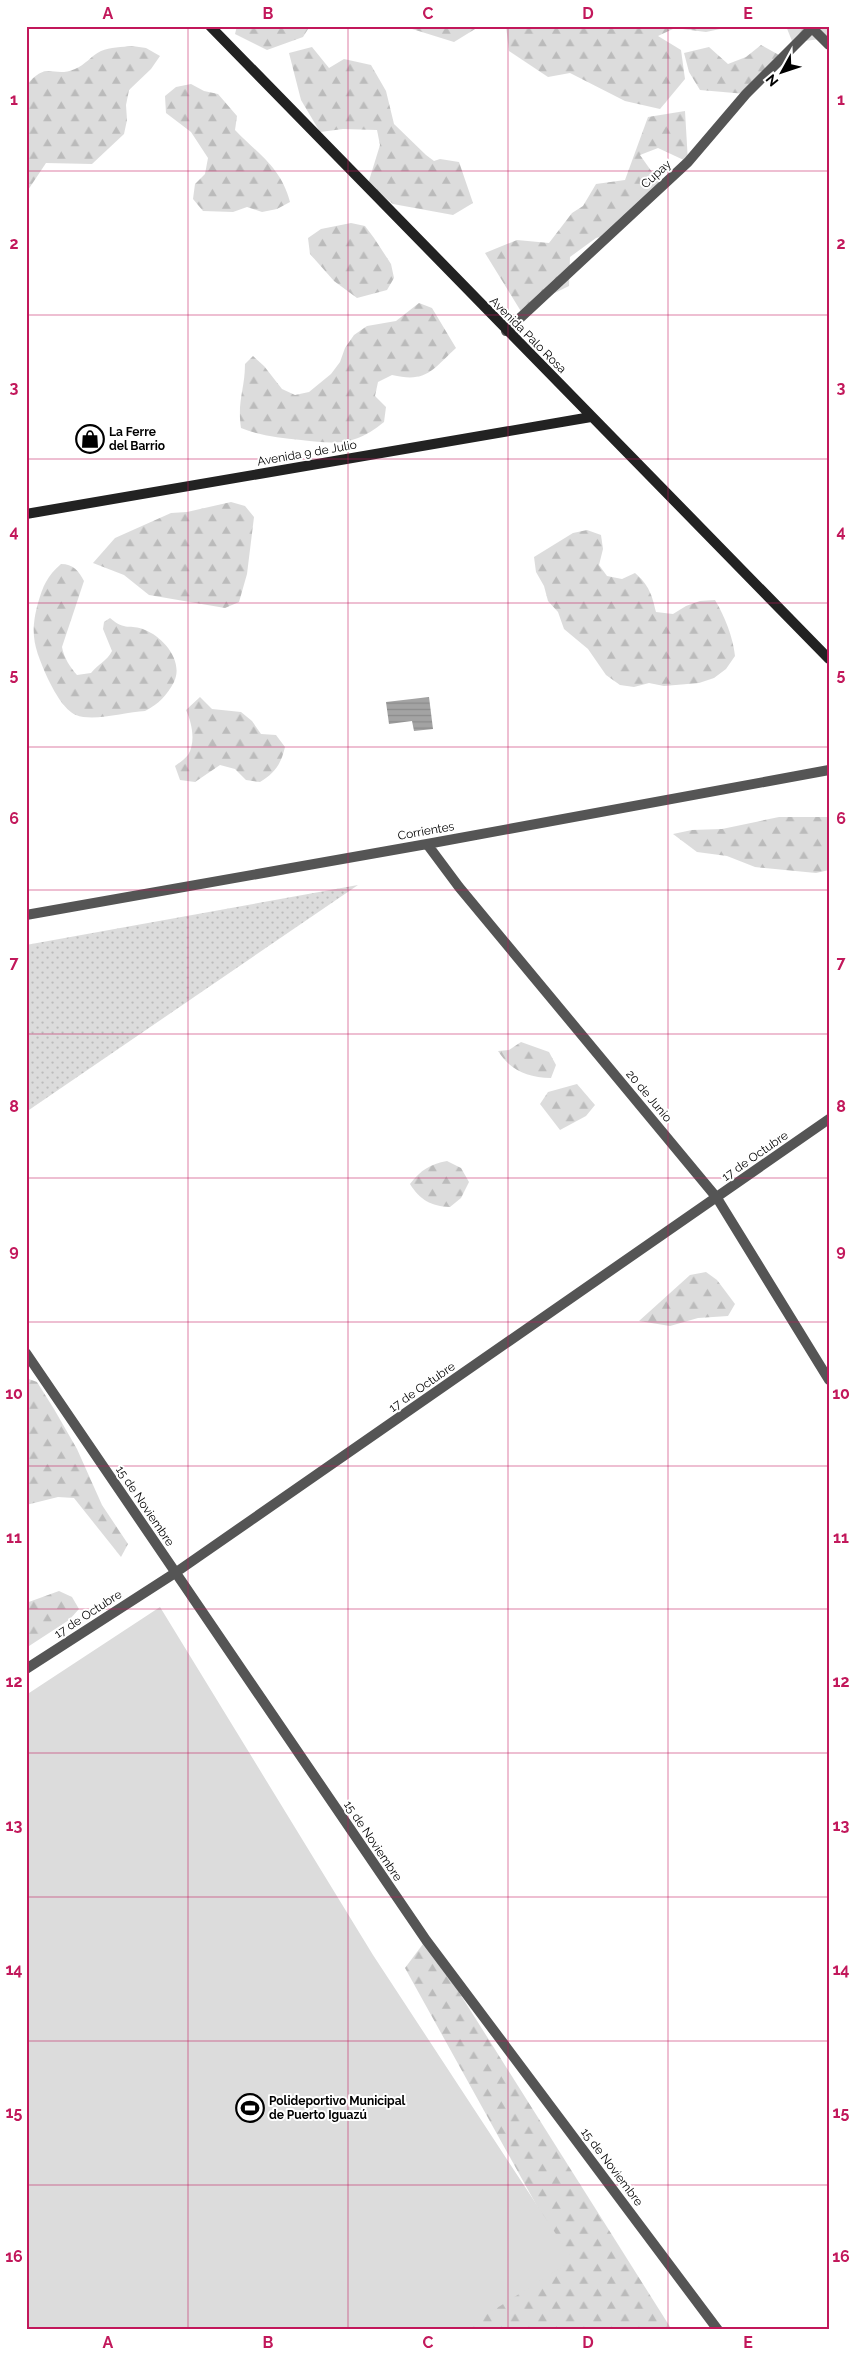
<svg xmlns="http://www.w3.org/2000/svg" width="855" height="2356" viewBox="0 0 855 2356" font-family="Raleway,sans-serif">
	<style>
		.grass { fill: url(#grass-dots) }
		.forest { fill: url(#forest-firs) }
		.garden { fill: #dcdcdc }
		.water { fill: url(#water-rules) }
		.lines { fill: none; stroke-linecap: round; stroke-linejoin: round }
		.minor { stroke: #555; stroke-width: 10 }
		.secondary { stroke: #222; stroke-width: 10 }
		.grid { fill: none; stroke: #c2185b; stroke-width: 1; stroke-opacity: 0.55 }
		.labels { text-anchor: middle; stroke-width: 4; stroke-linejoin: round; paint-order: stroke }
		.street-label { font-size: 12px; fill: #000; stroke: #fff }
		.poi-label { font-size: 12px; font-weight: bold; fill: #000; stroke: #fff; text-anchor: start }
		.neatline { fill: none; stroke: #c2185b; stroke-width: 2 }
		.grid-label { font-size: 16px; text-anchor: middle; font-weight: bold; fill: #c2185b }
	</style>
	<defs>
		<pattern id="grass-dots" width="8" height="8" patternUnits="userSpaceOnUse" patternTransform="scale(1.25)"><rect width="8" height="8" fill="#dcdcdc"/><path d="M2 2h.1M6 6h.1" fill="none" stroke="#bbb" stroke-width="1.8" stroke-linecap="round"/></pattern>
		<pattern id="forest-firs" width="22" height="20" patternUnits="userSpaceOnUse" patternTransform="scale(1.25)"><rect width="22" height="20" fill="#dcdcdc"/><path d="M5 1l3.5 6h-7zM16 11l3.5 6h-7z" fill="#bbb"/></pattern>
		<pattern id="water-rules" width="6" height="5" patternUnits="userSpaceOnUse" patternTransform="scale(1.25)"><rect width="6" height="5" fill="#a3a3a3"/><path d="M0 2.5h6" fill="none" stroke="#8b8b8b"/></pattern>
	</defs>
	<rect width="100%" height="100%" fill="#fff"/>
	<!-- grass -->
	<path class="grass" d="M 358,885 L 26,1112 L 26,945 Z"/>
	<!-- forest -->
	<path class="forest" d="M 237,26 L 310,26 L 303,37 L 267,50 L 235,34 Z
		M 410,26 L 480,26 L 454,42 L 409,28 Z
		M 506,26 L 734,26 L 706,32 L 675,28 L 658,36 L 681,50 L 685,79 L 660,109 L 625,101 L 570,73 L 548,77 L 509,51 Z
		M 786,26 L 829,26 L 829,38 L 796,42 L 794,46 Z
		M 761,45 L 779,55 L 746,94 L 700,90 L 689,72 L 684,53 L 709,47 L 728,64 L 746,57 Z
		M 132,46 L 146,48 L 160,56 L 151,69 L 129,90 L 126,105 L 127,120 L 124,134 L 92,164 L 46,163 L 26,193 L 26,86 C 48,59 52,79 75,69 C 85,65 91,56 101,51 C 110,47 122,47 132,46 Z
		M 312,47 L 329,68 L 344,59 L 371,65 L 386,91 L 394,124 L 426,155 L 434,161 L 440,159 L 459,162 L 473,203 L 453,215 L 393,204 L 368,184 L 380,145 L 377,130 L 343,129 L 320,132 L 301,100 L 289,53 Z
		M 191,84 L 204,91 L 218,94 L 237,116 L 235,130 C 258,154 281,167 290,202 L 277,209 L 262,212 L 247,207 L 233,212 L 203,211 L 193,199 L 195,184 L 205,174 L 208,158 L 191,132 L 166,113 L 165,96 L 176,87 Z
		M 685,111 L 688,162 L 658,148 L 640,155 L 659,182 L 619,232 L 596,238 L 570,257 L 569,286 L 528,306 L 522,313 L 485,253 L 517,240 L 549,243 L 572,213 L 583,206 L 596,184 L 625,180 L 648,117 Z
		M 351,223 L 365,226 L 374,238 L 391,264 L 394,278 L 387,290 L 357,298 L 334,281 L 310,254 L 308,238 L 321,229 Z
		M 419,303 L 432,308 L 456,348 C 432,370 427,383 392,375 L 378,382 L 375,396 L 386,407 L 384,422 C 355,446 336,444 301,440 C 280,438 260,436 241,428 C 237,401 245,389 245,364 L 253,356 L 264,366 L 282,389 L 295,395 L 309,392 L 331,374 L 340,362 L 345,348 L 354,335 L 367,326 L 396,321 Z
		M 231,502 L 245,506 L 254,517 L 247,574 L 239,602 L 225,608 L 149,595 L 124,575 L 93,563 L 115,538 L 171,513 L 187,512 Z
		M 587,530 L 601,535 L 603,549 L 599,565 L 607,576 L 622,579 L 635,573 C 649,585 652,595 656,612 L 673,614 L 686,606 L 700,601 L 715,600 C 725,617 733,637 735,656 L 726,669 L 714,678 L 699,683 L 664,686 L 649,683 L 634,687 L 620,685 L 606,675 L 588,649 L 564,629 L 558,612 L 548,601 L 544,586 L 536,572 L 534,557 L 573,533 Z
		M 61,564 C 73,564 79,571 84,581 L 62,647 C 64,658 70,667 77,675 L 91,673 C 98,664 107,661 112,651 L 103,629 L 104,622 L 110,618 C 126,632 129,623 145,630 C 163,637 184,661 174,682 C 167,695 159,704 145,711 C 126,712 93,722 76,715 C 64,710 54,691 48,679 C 35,649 29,636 38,603 C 43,586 47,576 61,564 Z
		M 200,697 L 212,709 L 241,712 L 252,721 L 261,734 L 276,735 L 285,747 C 281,764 275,773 260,782 L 246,780 L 235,769 L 220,765 L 195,782 L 180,780 L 175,766 C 179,763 185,759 188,755 C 196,742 192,723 186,710 Z
		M 779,817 L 829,817 L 829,870 L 816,873 L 755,867 L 727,856 L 697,852 L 673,834 L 692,830 L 722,829 Z
		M 521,1042 L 549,1052 L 556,1065 L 551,1078 C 527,1077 511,1071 498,1051 L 509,1050 Z
		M 577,1084 L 595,1105 L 586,1116 L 560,1130 L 540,1104 L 548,1092 Z
		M 447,1161 L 461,1168 L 469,1182 L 461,1198 L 450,1207 C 431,1206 420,1200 410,1184 C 421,1170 430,1164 447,1161 Z
		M 706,1272 L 717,1280 L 735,1304 L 728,1316 L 698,1318 L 670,1326 L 639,1321 L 690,1275 Z
		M 26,1378 L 37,1382 L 54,1409 L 77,1449 L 102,1505 L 128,1544 L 121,1557 L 74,1498 L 58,1497 L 26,1505 Z
		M 59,1591 L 72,1597 L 79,1609 L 69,1620 L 26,1648 L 26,1603 Z
		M 426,1940 L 672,2330 L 416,2330 L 558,2244 L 405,1968 Z"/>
	<!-- garden -->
	<path class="garden" d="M 160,1607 L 373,1955 L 573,2260 L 462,2330 L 26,2330 L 26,1695 Z"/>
	<!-- water -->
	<path class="water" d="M 429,697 L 433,729 L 414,731 L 412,721 L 389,724 L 386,702 Z"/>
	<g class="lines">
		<!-- minor -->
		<path class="minor" d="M 812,28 L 829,45
			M 506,331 L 688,162 L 746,94 L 814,26
			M 427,844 L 459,887 L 717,1198 L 829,1380
			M 26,915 L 427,844 L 829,770
			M 26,1353 L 426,1940 L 718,2330
			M 26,1669 L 175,1573 L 829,1119"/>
		<!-- secondary -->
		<path class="secondary" d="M 210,26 L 829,659
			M 26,514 L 591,417"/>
	</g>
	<!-- grid -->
	<path class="grid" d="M 188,26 L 188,2330M 348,26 L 348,2330M 508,26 L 508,2330M 668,26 L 668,2330M 26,171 L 829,171M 26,315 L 829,315M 26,459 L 829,459M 26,603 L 829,603M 26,747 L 829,747M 26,890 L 829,890M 26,1034 L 829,1034M 26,1178 L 829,1178M 26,1322 L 829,1322M 26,1466 L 829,1466M 26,1609 L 829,1609M 26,1753 L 829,1753M 26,1897 L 829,1897M 26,2041 L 829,2041M 26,2185 L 829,2185"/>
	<!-- icons -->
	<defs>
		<symbol id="shop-ring" viewBox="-11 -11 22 22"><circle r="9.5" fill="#fff" stroke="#000" stroke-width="1.5"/><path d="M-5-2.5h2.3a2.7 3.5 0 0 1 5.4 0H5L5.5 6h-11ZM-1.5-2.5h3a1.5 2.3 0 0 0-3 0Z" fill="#000"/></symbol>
		<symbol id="stadium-ring" viewBox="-11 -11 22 22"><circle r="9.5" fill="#fff" stroke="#000" stroke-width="1.5"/><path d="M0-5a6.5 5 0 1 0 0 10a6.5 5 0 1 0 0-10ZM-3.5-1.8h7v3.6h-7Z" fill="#000"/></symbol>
	</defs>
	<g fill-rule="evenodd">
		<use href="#shop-ring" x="74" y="423" width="32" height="32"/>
		<use href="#stadium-ring" x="234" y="2092" width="32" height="32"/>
	</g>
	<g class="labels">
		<!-- street labels -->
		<g class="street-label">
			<text transform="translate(656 174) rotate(-42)" y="4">Cupay</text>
			<text transform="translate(528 335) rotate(45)" y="4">Avenida Palo Rosa</text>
			<text transform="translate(307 453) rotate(-10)" y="4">Avenida 9 de Julio</text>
			<text transform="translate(426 831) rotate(-10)" y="4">Corrientes</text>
			<text transform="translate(649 1096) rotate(50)" y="4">20 de Junio</text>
			<text transform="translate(755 1156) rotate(-35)" y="4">17 de Octubre</text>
			<text transform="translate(422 1387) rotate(-35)" y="4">17 de Octubre</text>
			<text transform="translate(145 1506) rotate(56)" y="4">15 de Noviembre</text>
			<text transform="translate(88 1614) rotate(-33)" y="4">17 de Octubre</text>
			<text transform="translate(373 1841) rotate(56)" y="4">15 de Noviembre</text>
			<text transform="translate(612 2167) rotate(53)" y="4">15 de Noviembre</text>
		</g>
		<!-- poi labels -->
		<g class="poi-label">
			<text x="109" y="436">La Ferre<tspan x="109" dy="14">del Barrio</tspan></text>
			<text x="269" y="2105">Polideportivo Municipal<tspan x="269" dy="14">de Puerto Iguazú</tspan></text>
		</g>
	</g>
	<!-- border -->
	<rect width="855" height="2356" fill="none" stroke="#ffffff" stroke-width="55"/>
	<!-- north arrow -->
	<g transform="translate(782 72) rotate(230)" stroke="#ffffff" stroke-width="4" paint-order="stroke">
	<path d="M0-4L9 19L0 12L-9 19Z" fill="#000000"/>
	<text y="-8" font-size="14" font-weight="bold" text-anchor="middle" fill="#000000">N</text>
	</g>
	<rect x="28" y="28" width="800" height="2300" class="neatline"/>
	<g class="grid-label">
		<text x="108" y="19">A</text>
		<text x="268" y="19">B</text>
		<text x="428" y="19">C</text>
		<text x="588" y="19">D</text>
		<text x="748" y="19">E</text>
		<text x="14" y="105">1</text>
		<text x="841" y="105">1</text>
		<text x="14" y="249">2</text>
		<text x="841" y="249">2</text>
		<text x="14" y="393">3</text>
		<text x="841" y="393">3</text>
		<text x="14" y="537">4</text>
		<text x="841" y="537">4</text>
		<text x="14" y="680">5</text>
		<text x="841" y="680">5</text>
		<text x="14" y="824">6</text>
		<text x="841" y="824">6</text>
		<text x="14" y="968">7</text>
		<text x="841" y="968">7</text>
		<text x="14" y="1112">8</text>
		<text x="841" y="1112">8</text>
		<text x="14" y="1256">9</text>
		<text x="841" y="1256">9</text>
		<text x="14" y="1399">10</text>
		<text x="841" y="1399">10</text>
		<text x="14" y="1543">11</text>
		<text x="841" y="1543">11</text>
		<text x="14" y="1687">12</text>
		<text x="841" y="1687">12</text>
		<text x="14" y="1831">13</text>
		<text x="841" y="1831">13</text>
		<text x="14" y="1975">14</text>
		<text x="841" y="1975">14</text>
		<text x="14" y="2118">15</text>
		<text x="841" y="2118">15</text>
		<text x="14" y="2262">16</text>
		<text x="841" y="2262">16</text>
		<text x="108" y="2348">A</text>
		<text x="268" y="2348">B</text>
		<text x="428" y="2348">C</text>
		<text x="588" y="2348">D</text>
		<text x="748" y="2348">E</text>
	</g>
</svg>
